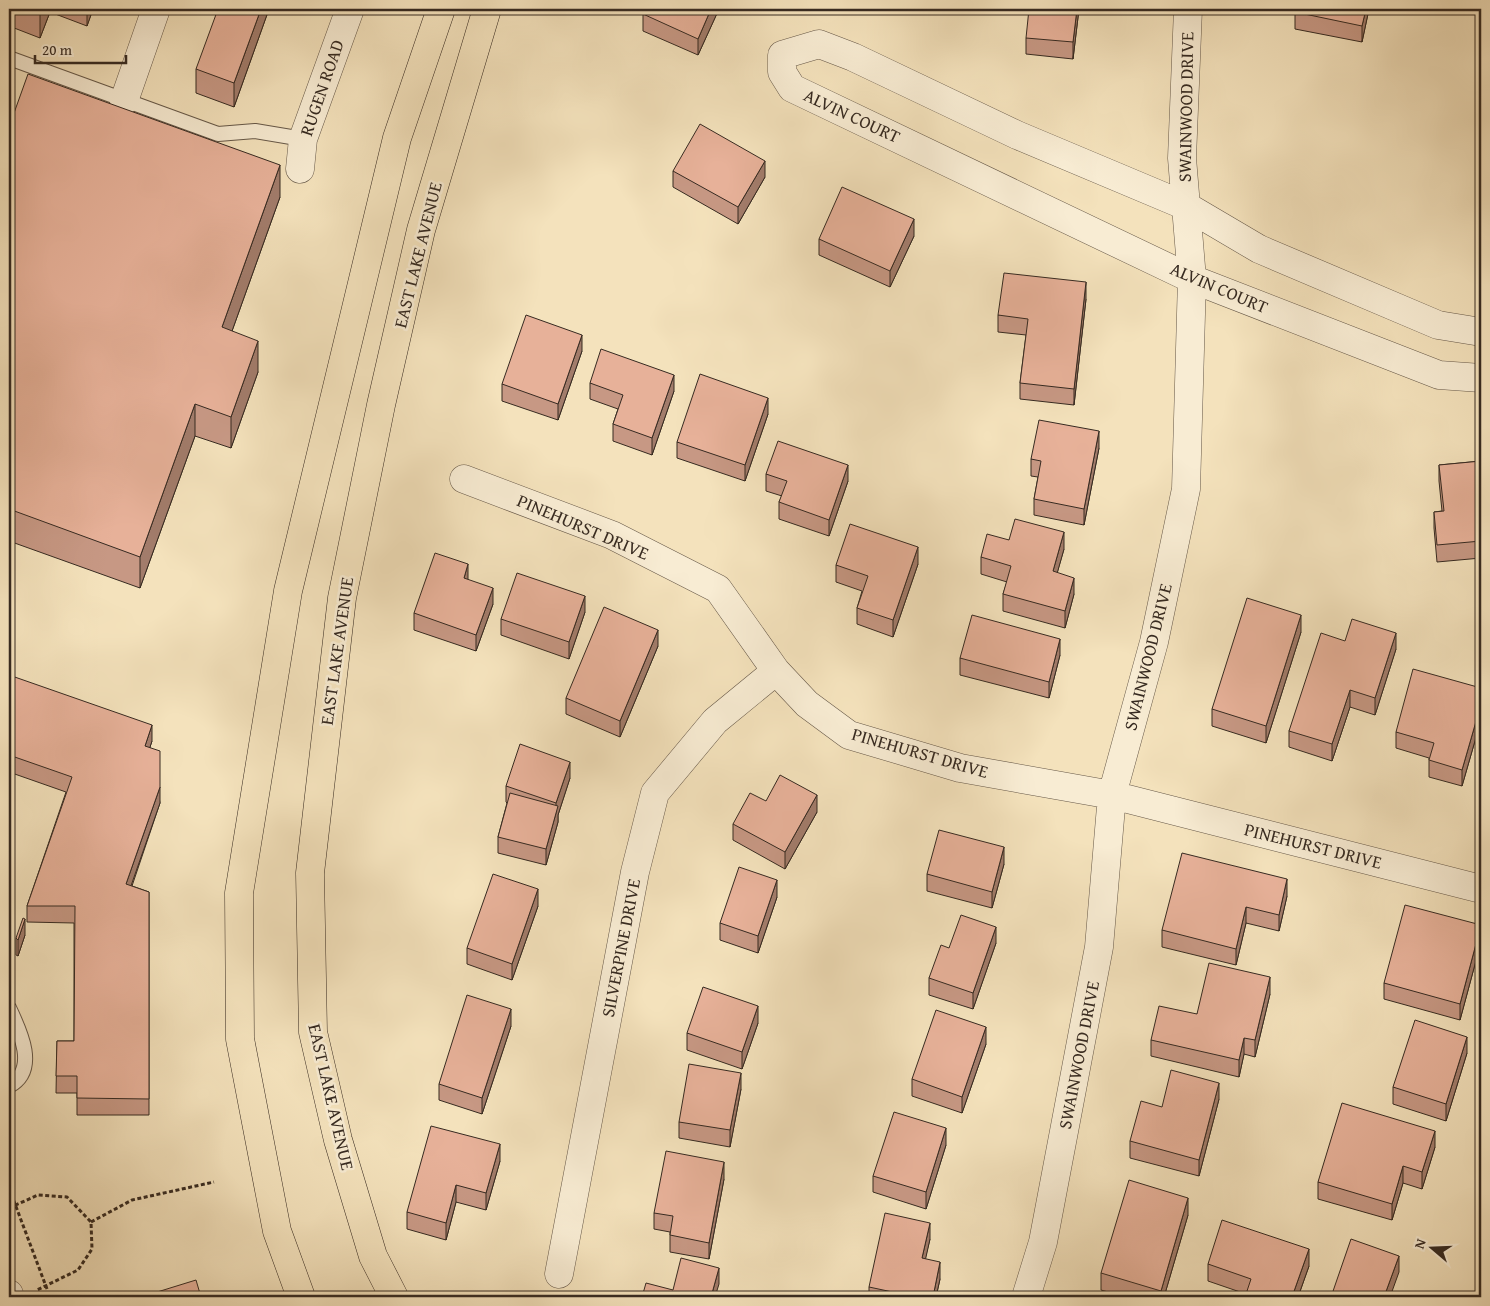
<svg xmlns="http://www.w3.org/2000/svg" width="1490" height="1306" viewBox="0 0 1490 1306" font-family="'Gentium Book Plus',serif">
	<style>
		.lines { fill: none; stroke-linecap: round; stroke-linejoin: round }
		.lane-casing { stroke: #665848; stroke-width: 16 }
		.street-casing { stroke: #665848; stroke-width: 29 }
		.primary-casing { stroke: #362a21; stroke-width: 29 }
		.path { stroke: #362a21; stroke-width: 3; stroke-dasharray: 4 2.5; stroke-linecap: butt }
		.lane { stroke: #f8ecd3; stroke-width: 14 }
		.street { stroke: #f8ecd3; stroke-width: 28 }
		.primary { stroke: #f4e2bc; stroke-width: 28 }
		.wall { fill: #c79884; stroke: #362a21 }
		.shaded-wall { fill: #a27c6b; stroke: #362a21 }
		.building { fill: #e7b199; stroke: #362a21 }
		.labels { text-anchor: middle; stroke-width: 5; stroke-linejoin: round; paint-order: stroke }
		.street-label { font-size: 18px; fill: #362a21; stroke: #f8ecd3 }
	</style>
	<rect width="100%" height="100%" fill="#f4e2bc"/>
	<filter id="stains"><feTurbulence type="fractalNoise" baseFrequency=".004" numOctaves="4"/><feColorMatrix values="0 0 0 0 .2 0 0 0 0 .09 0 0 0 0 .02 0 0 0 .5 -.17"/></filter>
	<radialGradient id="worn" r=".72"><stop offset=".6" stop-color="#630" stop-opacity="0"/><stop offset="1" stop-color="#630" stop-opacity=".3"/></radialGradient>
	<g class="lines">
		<defs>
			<path id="lane" d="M 9,58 L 218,134 L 255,131 L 303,139
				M 9,1008 C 20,1031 39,1070 9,1086"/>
			<path id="street" d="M 124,101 L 156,9
				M 300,169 L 303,139 L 350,9
				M 1481,332 L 1438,325 L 1259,249 L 1186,206 L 1017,135 L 853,57 L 819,44 L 782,55 L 782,72 L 792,88 L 1192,279 L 1439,375 L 1481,378
				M 464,479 L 612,535 L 718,589 L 776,671 L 807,704 L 849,735 L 960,768 L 1112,795 L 1481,889
				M 559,1274 L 635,872 L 655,793 L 715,721 L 776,671
				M 9,1294 L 10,1297
				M 1026,1297 L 1043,1242 L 1099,947 L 1112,795 L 1154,642 L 1186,489 L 1192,279 L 1182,158 L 1188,9"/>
			<path id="primary" d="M 301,1297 L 277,1231 L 240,1039 L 239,893 L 288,591 L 397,138 L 441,9
				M 394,1297 L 373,1256 L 338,1140 L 313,1032 L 310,873 L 342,598 L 381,405 L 421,230 L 487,9"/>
		</defs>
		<!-- lane casing -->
		<use href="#lane" class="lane-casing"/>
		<!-- street casing -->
		<use href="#street" class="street-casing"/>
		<!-- primary casing -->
		<use href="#primary" class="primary-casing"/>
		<!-- path -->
		<path class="path" d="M 9,1188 L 50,1297
			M 9,1208 L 38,1195 L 67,1197 L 91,1222 L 92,1249 L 78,1270 L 37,1290
			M 91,1222 L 132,1200 L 214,1182"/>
		<!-- lane -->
		<use href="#lane" class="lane"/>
		<!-- street -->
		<use href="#street" class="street"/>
		<!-- primary -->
		<use href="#primary" class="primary"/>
	</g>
	<!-- wall -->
	<path class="wall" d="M 9,9 L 93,9 L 87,26 L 50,12 L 40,38 L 9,26 Z
		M 269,9 L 234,107 L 196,93 L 196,69 Z
		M 719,9 L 698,55 L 643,31 L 643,14 Z
		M 1079,9 L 1073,59 L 1026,54 L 1026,38 Z
		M 1369,9 L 1362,42 L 1295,29 L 1295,12 Z
		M 9,127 L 280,197 L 232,331 L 258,372 L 231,448 L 195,436 L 140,588 L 9,541 Z
		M 673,171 L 765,177 L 738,224 L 673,187 Z
		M 914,236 L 890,287 L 819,255 L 819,239 Z
		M 1086,299 L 1074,405 L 1020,399 L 1020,383 L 1026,335 L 998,332 L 998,315 Z
		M 582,351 L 558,420 L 502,401 L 502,384 Z
		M 590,383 L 674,391 L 652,455 L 613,441 L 613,424 L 618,409 L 590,399 Z
		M 768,414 L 745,481 L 677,458 L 677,442 Z
		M 1099,448 L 1084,525 L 1034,515 L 1034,499 L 1038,477 L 1031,476 L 1031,459 Z
		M 1481,461 L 1481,558 L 1437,562 L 1434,528 L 1434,512 L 1442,511 L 1439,481 L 1439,465 Z
		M 766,474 L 848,481 L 829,536 L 779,519 L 779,502 L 782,496 L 766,491 Z
		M 1009,540 L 1064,549 L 1057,573 L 1074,594 L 1065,628 L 1003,611 L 1003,594 L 1007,582 L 981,574 L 981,557 Z
		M 918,564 L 893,637 L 857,624 L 857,608 L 862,591 L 836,582 L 836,565 Z
		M 468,580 L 493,604 L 476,651 L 414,630 L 414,613 Z
		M 585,612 L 569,659 L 501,635 L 501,619 Z
		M 1301,632 L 1266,743 L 1212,726 L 1212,709 Z
		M 1345,641 L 1396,649 L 1375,715 L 1350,707 L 1332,761 L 1289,747 L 1289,731 Z
		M 658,646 L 620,737 L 566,714 L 566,698 Z
		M 1060,655 L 1049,698 L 960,675 L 960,658 Z
		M 9,675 L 152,741 L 150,747 L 160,803 L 132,886 L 149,892 L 149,1115 L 77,1115 L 77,1093 L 56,1093 L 57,1041 L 74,1041 L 74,923 L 27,922 L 27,906 L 66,792 L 9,772 Z
		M 1481,688 L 1481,720 L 1462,786 L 1429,777 L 1429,758 L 1396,748 L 1396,732 Z
		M 570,778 L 558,815 L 558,822 L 546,865 L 498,853 L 498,837 L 507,803 L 506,802 L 506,786 Z
		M 766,801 L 817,812 L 785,869 L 733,840 L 733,824 Z
		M 1004,864 L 992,908 L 927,891 L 927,874 Z
		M 1287,896 L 1279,931 L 1246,923 L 1236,965 L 1162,947 L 1162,930 Z
		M 777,897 L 758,953 L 720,940 L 720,923 Z
		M 538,906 L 512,980 L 467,964 L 467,948 Z
		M 25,935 L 18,956 L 16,955 L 16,938 Z
		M 1481,942 L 1460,1020 L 1384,999 L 1384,983 Z
		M 996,943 L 973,1009 L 929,995 L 929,978 L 949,948 Z
		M 1270,994 L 1255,1057 L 1244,1054 L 1239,1077 L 1151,1056 L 1151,1040 L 1197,1014 Z
		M 758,1023 L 742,1069 L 687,1050 L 687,1033 Z
		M 511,1026 L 482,1114 L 439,1100 L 439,1084 Z
		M 986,1044 L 962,1113 L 912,1096 L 912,1079 Z
		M 1467,1053 L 1446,1121 L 1393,1104 L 1393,1087 Z
		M 741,1089 L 730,1147 L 679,1138 L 679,1122 Z
		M 1219,1099 L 1199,1176 L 1130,1158 L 1130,1141 L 1162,1107 Z
		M 946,1145 L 926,1209 L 873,1192 L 873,1176 Z
		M 1435,1147 L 1422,1189 L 1403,1183 L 1392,1220 L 1318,1199 L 1318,1182 Z
		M 500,1161 L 486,1210 L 456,1202 L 446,1240 L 407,1229 L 407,1212 Z
		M 724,1179 L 709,1259 L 670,1252 L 670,1232 L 654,1229 L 654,1213 Z
		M 1188,1215 L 1164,1297 L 1126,1297 L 1101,1290 L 1101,1273 Z
		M 930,1239 L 925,1259 L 940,1279 L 936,1297 L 869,1297 L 869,1287 Z
		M 1208,1264 L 1309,1266 L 1298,1297 L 1245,1297 L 1246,1294 L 1208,1281 Z"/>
	<!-- shaded-wall -->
	<path class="shaded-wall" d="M 42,9 L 50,9 L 50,12 L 40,38 L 40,13 Z
		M 87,9 L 93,9 L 87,26 Z
		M 261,9 L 269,9 L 234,107 L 234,83 Z
		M 711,9 L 719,9 L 698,55 L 698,39 Z
		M 1077,9 L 1079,9 L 1073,59 L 1073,42 Z
		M 1366,9 L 1369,9 L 1362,42 L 1362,26 Z
		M 765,161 L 765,177 L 738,224 L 738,207 Z
		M 280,165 L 280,197 L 222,359 L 222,327 Z
		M 914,219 L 914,236 L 890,287 L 890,271 Z
		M 1086,282 L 1086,299 L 1074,405 L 1074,389 Z
		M 582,335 L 582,351 L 558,420 L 558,404 Z
		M 258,341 L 258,372 L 231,448 L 231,417 Z
		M 674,375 L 674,391 L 652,455 L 652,438 Z
		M 768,398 L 768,414 L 745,481 L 745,465 Z
		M 195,404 L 195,436 L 140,588 L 140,557 Z
		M 1099,431 L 1099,448 L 1084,525 L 1084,509 Z
		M 848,465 L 848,481 L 829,536 L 829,520 Z
		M 1064,532 L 1064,549 L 1053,588 L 1053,571 Z
		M 918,547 L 918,564 L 893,637 L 893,620 Z
		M 468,564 L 468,581 L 464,578 Z
		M 1074,578 L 1074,594 L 1065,628 L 1065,611 Z
		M 493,588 L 493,604 L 476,651 L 476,635 Z
		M 585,596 L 585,612 L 569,659 L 569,642 Z
		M 1301,615 L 1301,632 L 1266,743 L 1266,726 Z
		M 658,630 L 658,646 L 620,737 L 620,721 Z
		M 1396,633 L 1396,649 L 1375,715 L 1375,698 Z
		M 1060,639 L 1060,655 L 1049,698 L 1049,682 Z
		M 1350,690 L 1350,707 L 1332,761 L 1332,744 Z
		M 1481,704 L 1481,720 L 1462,786 L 1462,770 Z
		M 152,725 L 152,741 L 145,762 L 145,746 Z
		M 570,762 L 570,778 L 558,815 L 558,822 L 546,865 L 546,849 L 556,813 L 556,803 Z
		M 160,787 L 160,803 L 126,900 L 126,884 Z
		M 817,795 L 817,812 L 785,869 L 785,852 Z
		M 1004,847 L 1004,864 L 992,908 L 992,892 Z
		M 1287,879 L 1287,896 L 1279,931 L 1279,915 Z
		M 777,880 L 777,897 L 758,953 L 758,936 Z
		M 538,889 L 538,906 L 512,980 L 512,964 Z
		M 1246,907 L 1246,923 L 1236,965 L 1236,949 Z
		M 25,919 L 25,935 L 18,956 L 18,940 Z
		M 1481,925 L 1481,942 L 1460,1020 L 1460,1004 Z
		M 996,927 L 996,943 L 973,1009 L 973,993 Z
		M 1270,977 L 1270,994 L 1255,1057 L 1255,1040 Z
		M 758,1006 L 758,1023 L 742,1069 L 742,1052 Z
		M 511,1009 L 511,1026 L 482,1114 L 482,1098 Z
		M 986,1027 L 986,1044 L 962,1113 L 962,1097 Z
		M 1467,1037 L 1467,1053 L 1446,1121 L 1446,1104 Z
		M 1244,1038 L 1244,1054 L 1239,1077 L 1239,1060 Z
		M 741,1073 L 741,1089 L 730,1147 L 730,1130 Z
		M 1219,1083 L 1219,1099 L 1199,1176 L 1199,1160 Z
		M 946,1128 L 946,1145 L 926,1209 L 926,1192 Z
		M 1435,1131 L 1435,1147 L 1422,1189 L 1422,1172 Z
		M 500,1144 L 500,1161 L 486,1210 L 486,1193 Z
		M 724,1162 L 724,1179 L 709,1259 L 709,1243 Z
		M 1403,1166 L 1403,1183 L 1392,1220 L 1392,1204 Z
		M 456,1185 L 456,1202 L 446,1240 L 446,1223 Z
		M 1188,1198 L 1188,1215 L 1164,1297 L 1161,1297 L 1161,1291 Z
		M 930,1223 L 930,1239 L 922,1275 L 922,1258 Z
		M 1309,1249 L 1309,1266 L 1298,1297 L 1292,1297 Z
		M 1399,1256 L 1399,1272 L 1390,1297 L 1384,1297 Z
		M 940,1262 L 940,1279 L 936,1297 L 933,1297 Z
		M 719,1268 L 719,1284 L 715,1297 L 711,1297 Z"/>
	<!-- building -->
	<path class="building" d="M 28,9 L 42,9 L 40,13 Z
		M 218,9 L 261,9 L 234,83 L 196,69 Z
		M 645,9 L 711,9 L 698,39 L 643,14 Z
		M 1029,9 L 1077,9 L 1073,42 L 1026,38 Z
		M 1296,9 L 1366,9 L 1362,26 L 1295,12 Z
		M 28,74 L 280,165 L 222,327 L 258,341 L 231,417 L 195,404 L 140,557 L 9,509 L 9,127 Z
		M 700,124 L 765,161 L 738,207 L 673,171 Z
		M 842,187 L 914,219 L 890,271 L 819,239 Z
		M 1004,273 L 1086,282 L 1074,389 L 1020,383 L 1028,319 L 998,315 Z
		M 526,315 L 582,335 L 558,404 L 502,384 Z
		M 601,349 L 674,375 L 652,438 L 613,424 L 623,395 L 590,383 Z
		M 700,374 L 768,398 L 745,465 L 677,442 Z
		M 1039,420 L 1099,431 L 1084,509 L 1034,499 L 1041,461 L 1031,459 Z
		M 778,441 L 848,465 L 829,520 L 779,502 L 787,481 L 766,474 Z
		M 1481,461 L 1481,541 L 1437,545 L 1434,512 L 1444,511 L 1439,465 Z
		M 1015,519 L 1064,532 L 1053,571 L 1074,578 L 1065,611 L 1003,594 L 1011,566 L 981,557 L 987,534 L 1009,540 Z
		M 850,524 L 918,547 L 893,620 L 857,608 L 868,576 L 836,565 Z
		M 435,553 L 468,564 L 464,578 L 493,588 L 476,635 L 414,613 Z
		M 517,573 L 585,596 L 569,642 L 501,619 Z
		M 1247,598 L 1301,615 L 1266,726 L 1212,709 Z
		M 604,607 L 658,630 L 620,721 L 566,698 Z
		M 972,615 L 1060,639 L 1049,682 L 960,658 Z
		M 1352,619 L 1396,633 L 1375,698 L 1350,690 L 1332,744 L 1289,731 L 1321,633 L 1345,641 Z
		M 1413,669 L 1481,688 L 1481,704 L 1462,770 L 1429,760 L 1434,743 L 1396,732 Z
		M 9,675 L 152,725 L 145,746 L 160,751 L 160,787 L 126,884 L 149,892 L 149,1099 L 77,1098 L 77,1076 L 56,1076 L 57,1041 L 74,1041 L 75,906 L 27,906 L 72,777 L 9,755 Z
		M 520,744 L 570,762 L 556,803 L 506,786 Z
		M 780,775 L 817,795 L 785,852 L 733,824 L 750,793 L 766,801 Z
		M 510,793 L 558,806 L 546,849 L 498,837 Z
		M 939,830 L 1004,847 L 992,892 L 927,874 Z
		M 1182,853 L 1287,879 L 1279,915 L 1246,907 L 1236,949 L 1162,930 Z
		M 739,867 L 777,880 L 758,936 L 720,923 Z
		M 493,874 L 538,889 L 512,964 L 467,948 Z
		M 1405,905 L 1481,925 L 1460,1004 L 1384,983 Z
		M 961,915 L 996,927 L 973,993 L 929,978 L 941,945 L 949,948 Z
		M 23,918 L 25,919 L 18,940 L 16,938 Z
		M 1209,963 L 1270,977 L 1255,1040 L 1244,1038 L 1239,1060 L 1151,1040 L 1159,1006 L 1197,1014 Z
		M 703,987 L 758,1006 L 742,1052 L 687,1033 Z
		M 467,995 L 511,1009 L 482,1098 L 439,1084 Z
		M 936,1010 L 986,1027 L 962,1097 L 912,1079 Z
		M 1415,1020 L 1467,1037 L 1446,1104 L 1393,1087 Z
		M 689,1064 L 741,1073 L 730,1130 L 679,1122 Z
		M 1171,1070 L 1219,1083 L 1199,1160 L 1130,1141 L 1141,1101 L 1162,1107 Z
		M 1342,1103 L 1435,1131 L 1422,1172 L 1403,1166 L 1392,1204 L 1318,1182 Z
		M 894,1112 L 946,1128 L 926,1192 L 873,1176 Z
		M 431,1126 L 500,1144 L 486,1193 L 456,1185 L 446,1223 L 407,1212 Z
		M 666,1151 L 724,1162 L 709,1243 L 670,1235 L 673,1216 L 654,1213 Z
		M 1129,1180 L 1188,1198 L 1161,1291 L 1101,1273 Z
		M 885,1213 L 930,1223 L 922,1258 L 940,1262 L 933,1297 L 916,1297 L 869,1287 Z
		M 1222,1220 L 1309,1249 L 1292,1297 L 1245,1297 L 1251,1279 L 1208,1264 Z
		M 1351,1239 L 1399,1256 L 1384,1297 L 1331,1297 Z
		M 681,1258 L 719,1268 L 711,1297 L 642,1297 L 646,1283 L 673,1290 Z
		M 196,1280 L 201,1297 L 141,1297 Z"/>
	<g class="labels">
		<!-- street labels -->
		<g class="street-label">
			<text transform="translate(322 88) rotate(-71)" y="6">RUGEN ROAD</text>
			<text transform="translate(1186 107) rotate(-89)" y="6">SWAINWOOD DRIVE</text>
			<text transform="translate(852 116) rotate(25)" y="6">ALVIN COURT</text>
			<text transform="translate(418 255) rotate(-76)" y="6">EAST LAKE AVENUE</text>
			<text transform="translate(1219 288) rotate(23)" y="6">ALVIN COURT</text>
			<text transform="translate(583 527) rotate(23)" y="6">PINEHURST DRIVE</text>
			<text transform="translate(337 651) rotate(-82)" y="6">EAST LAKE AVENUE</text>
			<text transform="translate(1148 657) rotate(-76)" y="6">SWAINWOOD DRIVE</text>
			<text transform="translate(920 753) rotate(16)" y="6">PINEHURST DRIVE</text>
			<text transform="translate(1313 846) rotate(14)" y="6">PINEHURST DRIVE</text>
			<text transform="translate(621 948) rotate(-79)" y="6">SILVERPINE DRIVE</text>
			<text transform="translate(1079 1055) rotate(-79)" y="6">SWAINWOOD DRIVE</text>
			<text transform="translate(331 1097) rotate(77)" y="6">EAST LAKE AVENUE</text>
		</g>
	</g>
	<!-- margin -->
	<rect width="1490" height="1306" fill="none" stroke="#f4e2bc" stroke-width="30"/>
	<rect x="10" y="10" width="1470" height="1286" fill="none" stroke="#362a21" stroke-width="2.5"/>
	<rect x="15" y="15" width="1460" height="1276" fill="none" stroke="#362a21"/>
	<!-- north arrow -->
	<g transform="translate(1432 1248) rotate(289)" stroke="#f8ecd3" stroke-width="4" paint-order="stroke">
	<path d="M0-4L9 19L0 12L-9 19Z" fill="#362a21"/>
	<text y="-8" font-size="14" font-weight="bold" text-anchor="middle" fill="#362a21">N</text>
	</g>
	<!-- scale -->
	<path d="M35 55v8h91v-8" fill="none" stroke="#362a21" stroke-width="2.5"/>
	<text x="42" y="55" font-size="15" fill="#362a21" stroke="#f8ecd3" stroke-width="4" paint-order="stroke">20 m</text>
	<rect width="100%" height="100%" filter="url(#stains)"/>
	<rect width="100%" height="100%" fill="url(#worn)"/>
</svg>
